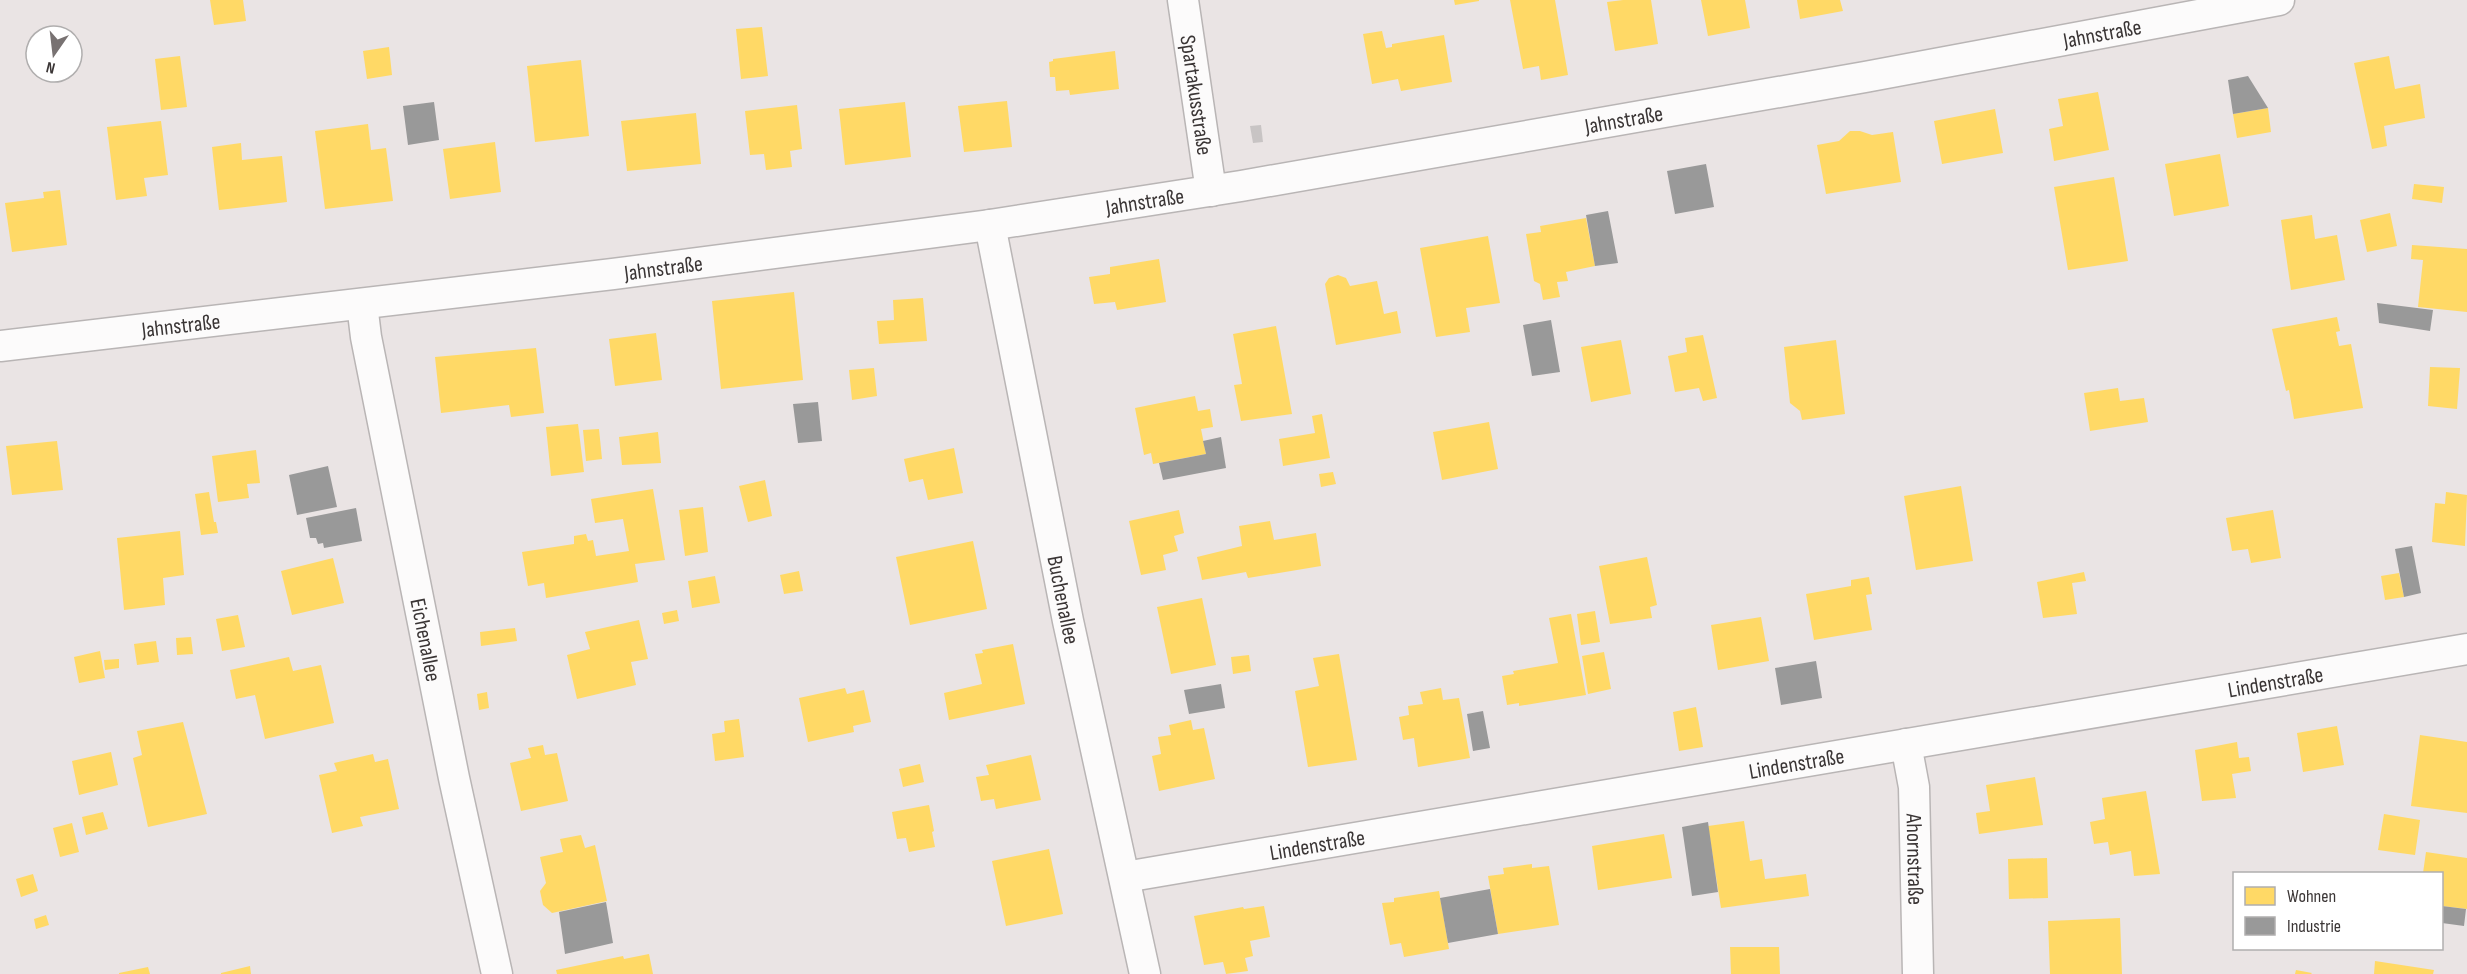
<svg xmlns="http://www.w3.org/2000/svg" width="2467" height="974" viewBox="0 0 2467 974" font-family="'Sofia Sans Condensed',sans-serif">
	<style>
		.homes { fill: #ffd966 }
		.industry { fill: #999 }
		.building { fill: #c8c4c4 }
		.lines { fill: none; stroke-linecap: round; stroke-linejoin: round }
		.street-casing { stroke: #b9b5b5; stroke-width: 33 }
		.street { stroke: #fcfbfb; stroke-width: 30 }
		.labels { text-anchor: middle; stroke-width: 6; stroke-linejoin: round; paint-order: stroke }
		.street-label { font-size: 22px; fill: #3a3535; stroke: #fff }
	</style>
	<rect width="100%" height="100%" fill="#eae4e4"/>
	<!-- homes -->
	<path class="homes" d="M 210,0 L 243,0 L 246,21 L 214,25 Z
		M 1454,0 L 1479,0 L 1479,1 L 1455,5 Z
		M 1510,0 L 1555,0 L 1568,75 L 1541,80 L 1539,66 L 1523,69 Z
		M 1623,0 L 1651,0 L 1658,44 L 1615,51 L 1607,2 Z
		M 1701,0 L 1745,0 L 1750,28 L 1708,36 Z
		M 1797,0 L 1840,0 L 1843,11 L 1800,19 Z
		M 762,27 L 768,76 L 741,79 L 736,29 Z
		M 1382,31 L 1386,48 L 1392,47 L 1392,44 L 1444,35 L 1452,82 L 1401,91 L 1398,79 L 1372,84 L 1363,34 Z
		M 389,47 L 392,75 L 367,79 L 363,51 Z
		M 1115,51 L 1119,89 L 1070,95 L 1069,90 L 1056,91 L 1055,77 L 1050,77 L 1049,62 L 1053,61 L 1053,59 Z
		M 180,56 L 187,107 L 161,110 L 155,59 Z
		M 2389,56 L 2395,89 L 2420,84 L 2425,118 L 2384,126 L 2387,146 L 2372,149 L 2354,63 Z
		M 581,60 L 589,136 L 535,142 L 527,66 Z
		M 2098,92 L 2109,150 L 2054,161 L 2049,129 L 2063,126 L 2058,99 Z
		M 1007,101 L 1012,147 L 964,152 L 958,106 Z
		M 905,102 L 911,157 L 845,165 L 839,109 Z
		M 797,105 L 802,149 L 790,151 L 792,167 L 766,170 L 764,154 L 750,155 L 745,111 Z
		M 2268,108 L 2271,132 L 2237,138 L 2233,114 Z
		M 1995,109 L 2003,153 L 1942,164 L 1934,121 Z
		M 696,113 L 701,164 L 627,171 L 621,121 Z
		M 161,121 L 168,175 L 144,178 L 147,196 L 116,200 L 107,127 Z
		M 368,124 L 371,150 L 386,148 L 393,201 L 325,209 L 315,131 Z
		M 1850,131 L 1860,131 L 1872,135 L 1893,132 L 1901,182 L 1826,194 L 1817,145 L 1839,141 Z
		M 495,142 L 501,192 L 450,199 L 443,149 Z
		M 241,143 L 242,160 L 282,156 L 287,202 L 219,210 L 212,147 Z
		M 2220,154 L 2229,206 L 2174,216 L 2165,164 Z
		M 2114,177 L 2128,261 L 2068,270 L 2054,187 Z
		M 2414,184 L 2444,187 L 2442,203 L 2412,199 Z
		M 60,190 L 67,245 L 12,252 L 5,203 L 44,198 L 43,192 Z
		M 2390,213 L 2397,246 L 2367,252 L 2360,220 Z
		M 2312,215 L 2315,239 L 2337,235 L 2345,280 L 2291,290 L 2281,220 Z
		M 1586,218 L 1595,266 L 1566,272 L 1568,281 L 1557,282 L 1560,297 L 1543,300 L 1540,284 L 1534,281 L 1526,234 L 1541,232 L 1540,226 Z
		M 1488,236 L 1500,303 L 1466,308 L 1470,332 L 1436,337 L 1420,248 Z
		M 2412,245 L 2467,249 L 2467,312 L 2418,307 L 2423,260 L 2411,259 Z
		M 1159,259 L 1166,302 L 1117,310 L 1115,302 L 1094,304 L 1089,277 L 1110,274 L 1110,267 Z
		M 1338,275 L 1346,278 L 1350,286 L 1377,281 L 1384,314 L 1397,311 L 1401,333 L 1336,345 L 1325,284 L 1329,278 Z
		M 794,292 L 803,380 L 721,389 L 712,301 Z
		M 923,298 L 927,341 L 879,344 L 877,321 L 894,320 L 893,300 Z
		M 2337,317 L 2340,331 L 2336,332 L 2339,346 L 2351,344 L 2363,408 L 2294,419 L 2289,390 L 2286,391 L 2272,329 Z
		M 1276,326 L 1292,414 L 1241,421 L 1234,385 L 1242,384 L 1233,334 Z
		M 656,333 L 662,380 L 615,386 L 609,339 Z
		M 1703,335 L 1717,398 L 1703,401 L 1699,388 L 1675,392 L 1668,356 L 1687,352 L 1685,338 Z
		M 1621,340 L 1631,394 L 1591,402 L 1581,347 Z
		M 1836,340 L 1845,414 L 1802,420 L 1800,411 L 1790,403 L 1784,347 Z
		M 536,348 L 544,413 L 511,417 L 509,405 L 441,413 L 435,357 Z
		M 2430,367 L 2460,368 L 2457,409 L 2428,406 Z
		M 874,368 L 877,396 L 852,400 L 849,370 Z
		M 2118,388 L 2120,401 L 2144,398 L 2148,422 L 2090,431 L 2084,393 Z
		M 1195,396 L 1198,411 L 1210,409 L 1213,427 L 1201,429 L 1206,454 L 1153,464 L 1151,453 L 1144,455 L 1135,408 Z
		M 1322,414 L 1330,458 L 1283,466 L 1279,439 L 1315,433 L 1312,416 Z
		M 1489,422 L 1498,469 L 1442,480 L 1433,432 Z
		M 578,424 L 584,472 L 551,476 L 546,427 Z
		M 599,429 L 602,459 L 586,461 L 583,430 Z
		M 658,432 L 661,463 L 622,465 L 619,437 Z
		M 57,441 L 63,490 L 12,495 L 6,446 Z
		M 954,448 L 963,493 L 928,500 L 923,479 L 909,482 L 904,459 Z
		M 256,450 L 260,483 L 247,484 L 249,498 L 218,502 L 212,456 Z
		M 1333,472 L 1336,484 L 1321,487 L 1319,474 Z
		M 765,480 L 772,516 L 748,522 L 739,486 Z
		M 1961,486 L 1973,561 L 1916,570 L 1904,496 Z
		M 653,489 L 665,560 L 635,564 L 638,582 L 546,598 L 544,583 L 528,586 L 522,552 L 574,544 L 574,536 L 586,534 L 588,541 L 593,540 L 596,556 L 629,551 L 623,519 L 595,523 L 591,499 Z
		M 209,492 L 214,522 L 216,522 L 218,533 L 201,535 L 195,494 Z
		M 2446,492 L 2467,495 L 2465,546 L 2432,542 L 2435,503 L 2445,504 Z
		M 703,507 L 708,552 L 685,556 L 679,510 Z
		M 1179,510 L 1184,533 L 1174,536 L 1178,551 L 1163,555 L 1166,570 L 1141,575 L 1129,521 Z
		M 2273,510 L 2281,558 L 2251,563 L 2248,549 L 2232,551 L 2226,518 Z
		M 1270,521 L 1274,540 L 1316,533 L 1321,566 L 1248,578 L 1246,572 L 1202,580 L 1197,557 L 1242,546 L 1239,526 Z
		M 180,531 L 184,575 L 163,578 L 165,605 L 124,610 L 117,538 Z
		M 973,541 L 987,609 L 910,625 L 896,557 Z
		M 1647,557 L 1657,605 L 1650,607 L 1652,618 L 1610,624 L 1599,566 Z
		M 333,558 L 344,603 L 292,615 L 281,571 Z
		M 799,571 L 803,591 L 784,594 L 780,575 Z
		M 2084,572 L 2086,581 L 2072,583 L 2077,614 L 2043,618 L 2037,582 Z
		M 2399,573 L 2404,597 L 2385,600 L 2381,576 Z
		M 715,576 L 720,603 L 692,608 L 688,581 Z
		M 1869,577 L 1872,594 L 1866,595 L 1872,630 L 1814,640 L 1806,594 L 1851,586 L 1851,580 Z
		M 1202,598 L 1216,665 L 1171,674 L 1157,607 Z
		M 677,610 L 679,621 L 664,624 L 662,613 Z
		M 1595,611 L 1600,642 L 1581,645 L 1577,614 Z
		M 1571,614 L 1586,695 L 1519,706 L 1519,703 L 1507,705 L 1502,676 L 1514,674 L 1513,671 L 1558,663 L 1549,618 Z
		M 238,615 L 245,647 L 222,651 L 216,619 Z
		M 1761,617 L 1769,661 L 1718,670 L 1711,625 Z
		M 639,620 L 648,659 L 631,662 L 636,685 L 577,699 L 567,655 L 590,649 L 585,632 Z
		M 515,628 L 517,641 L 481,646 L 480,632 Z
		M 191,637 L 193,654 L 177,655 L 176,638 Z
		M 156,641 L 159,662 L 137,665 L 134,644 Z
		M 1013,644 L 1025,704 L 949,720 L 944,693 L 982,684 L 975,654 L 983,653 L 982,650 Z
		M 100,651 L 105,678 L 79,683 L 74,657 Z
		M 1604,652 L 1611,689 L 1588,694 L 1582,656 Z
		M 1339,654 L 1357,760 L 1308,767 L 1295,691 L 1319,686 L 1313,658 Z
		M 1249,655 L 1251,671 L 1233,674 L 1231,657 Z
		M 289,657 L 293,671 L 321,665 L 334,723 L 265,739 L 255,695 L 236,699 L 230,670 Z
		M 119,659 L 119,668 L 105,670 L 104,660 Z
		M 845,688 L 847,694 L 864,690 L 871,722 L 853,726 L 854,732 L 808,742 L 799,698 Z
		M 1441,688 L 1443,700 L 1459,698 L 1470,758 L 1418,767 L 1414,738 L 1403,740 L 1399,717 L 1409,715 L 1408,706 L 1423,704 L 1420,692 Z
		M 487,692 L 489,708 L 479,710 L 477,694 Z
		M 1696,707 L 1703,747 L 1679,751 L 1673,712 Z
		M 739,719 L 744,757 L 715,761 L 712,734 L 725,732 L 724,721 Z
		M 1191,720 L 1193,730 L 1204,728 L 1215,779 L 1159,791 L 1152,756 L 1161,754 L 1158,737 L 1171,735 L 1169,725 Z
		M 183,722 L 207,814 L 148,827 L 133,758 L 142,755 L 137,731 Z
		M 2337,726 L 2344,765 L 2303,772 L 2297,733 Z
		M 2420,735 L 2467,742 L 2467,813 L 2411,806 Z
		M 2237,742 L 2239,758 L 2249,757 L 2251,771 L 2232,774 L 2236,798 L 2202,801 L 2195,750 Z
		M 543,745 L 545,755 L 557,753 L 568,801 L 521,811 L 510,763 L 531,758 L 528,748 Z
		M 111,752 L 118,785 L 79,795 L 72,761 Z
		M 373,754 L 375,762 L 388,759 L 399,809 L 360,817 L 363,826 L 332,833 L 319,775 L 337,771 L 334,763 Z
		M 1031,755 L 1041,800 L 996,809 L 994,799 L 981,801 L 976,777 L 989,775 L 986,765 Z
		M 920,764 L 924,782 L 903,787 L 899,769 Z
		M 2035,777 L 2043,825 L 1979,834 L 1976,813 L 1990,811 L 1986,785 Z
		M 2146,791 L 2160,874 L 2134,876 L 2131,851 L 2110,855 L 2108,842 L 2094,844 L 2090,822 L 2105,819 L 2102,798 Z
		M 929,805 L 934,831 L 932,832 L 935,847 L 909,852 L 906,838 L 897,839 L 892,812 Z
		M 103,812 L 108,829 L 86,835 L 82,817 Z
		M 2384,814 L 2420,820 L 2415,855 L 2378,850 Z
		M 1744,821 L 1750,861 L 1762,859 L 1765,879 L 1806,874 L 1809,896 L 1721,908 L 1708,826 Z
		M 72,823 L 79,852 L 60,857 L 53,828 Z
		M 1664,834 L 1672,878 L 1598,890 L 1592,846 Z
		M 581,835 L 585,848 L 595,845 L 607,901 L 552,913 L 543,905 L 540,891 L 546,883 L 540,857 L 563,852 L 560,839 Z
		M 1049,849 L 1063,914 L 1006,926 L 992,861 Z
		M 2426,852 L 2467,858 L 2467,909 L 2442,906 L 2442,873 L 2423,873 Z
		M 2047,858 L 2048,898 L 2009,899 L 2008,859 Z
		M 1532,864 L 1532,868 L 1549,866 L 1559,925 L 1498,934 L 1488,876 L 1504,874 L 1503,868 Z
		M 33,874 L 38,891 L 21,897 L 16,879 Z
		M 1439,891 L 1449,949 L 1404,957 L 1401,943 L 1390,945 L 1382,903 L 1394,902 L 1394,898 Z
		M 1264,906 L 1270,937 L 1250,941 L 1253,956 L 1245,958 L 1248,971 L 1226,974 L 1223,962 L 1204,965 L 1194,916 L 1243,907 L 1244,909 Z
		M 46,915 L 49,925 L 36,929 L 34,919 Z
		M 2120,918 L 2122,974 L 2050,974 L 2048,921 Z
		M 1730,947 L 1779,947 L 1780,974 L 1731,974 Z
		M 649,954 L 653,974 L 557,974 L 556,970 L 623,956 L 624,959 Z
		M 2375,961 L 2434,970 L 2433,974 L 2374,974 Z
		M 250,966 L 251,974 L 221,974 L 221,973 Z
		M 148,967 L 150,974 L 119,974 L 119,973 Z
		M 2296,970 L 2312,973 L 2311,974 L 2295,974 Z"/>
	<!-- industry -->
	<path class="industry" d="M 2248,76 L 2268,108 L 2233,114 L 2228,80 Z
		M 434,102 L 439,140 L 408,145 L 403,106 Z
		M 1706,164 L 1714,207 L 1675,214 L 1667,171 Z
		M 1608,211 L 1618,263 L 1595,266 L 1586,215 Z
		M 2377,303 L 2433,310 L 2430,331 L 2379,323 Z
		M 1551,320 L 1560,372 L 1532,376 L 1523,325 Z
		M 818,402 L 822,441 L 798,443 L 793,404 Z
		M 1221,437 L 1226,468 L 1163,480 L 1159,463 L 1206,454 L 1203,441 Z
		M 328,466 L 337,507 L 297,515 L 289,475 Z
		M 356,508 L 362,541 L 324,548 L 323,543 L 318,544 L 316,538 L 310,538 L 306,518 Z
		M 2412,546 L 2421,593 L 2404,597 L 2395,549 Z
		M 1816,661 L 1822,698 L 1781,705 L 1775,668 Z
		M 1221,684 L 1225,708 L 1189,714 L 1184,690 Z
		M 1483,711 L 1490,748 L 1473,751 L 1467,714 Z
		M 1708,822 L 1718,892 L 1692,896 L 1682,827 Z
		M 1490,889 L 1498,934 L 1448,943 L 1440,898 Z
		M 606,902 L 613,943 L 565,954 L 559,912 Z
		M 2442,906 L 2466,909 L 2464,926 L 2442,923 Z"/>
	<!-- building -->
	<path class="building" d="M 1261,125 L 1263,142 L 1253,143 L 1250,126 Z"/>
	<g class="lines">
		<defs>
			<g id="street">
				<path id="s1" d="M 1183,0 L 1211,191"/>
				<path id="s2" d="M 990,225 L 1068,621 L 1145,974"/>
				<path id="s3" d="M 362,304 L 366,337 L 454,778 L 497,974"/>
				<path id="s4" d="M 0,346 L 613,274 L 990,225 L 1241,186 L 1865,77 L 2279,0"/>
				<path id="s5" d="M 1906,744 L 1914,787 L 1918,974"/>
				<path id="s6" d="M 1125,877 L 2467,649"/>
			</g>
		</defs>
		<!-- street casing -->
		<use href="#street" class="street-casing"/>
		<!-- street -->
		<use href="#street" class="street"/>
	</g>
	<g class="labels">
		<!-- street labels -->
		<g class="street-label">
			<text dy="8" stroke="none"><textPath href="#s4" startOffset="2126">Jahnstraße</textPath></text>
			<text dy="8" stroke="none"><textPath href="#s1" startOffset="96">Spartakusstraße</textPath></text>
			<text dy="8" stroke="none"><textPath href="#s4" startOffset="1640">Jahnstraße</textPath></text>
			<text dy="8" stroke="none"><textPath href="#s4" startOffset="1154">Jahnstraße</textPath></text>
			<text dy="8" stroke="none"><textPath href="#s4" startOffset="668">Jahnstraße</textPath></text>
			<text dy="8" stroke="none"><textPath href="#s4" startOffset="182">Jahnstraße</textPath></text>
			<text dy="8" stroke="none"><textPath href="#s2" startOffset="382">Buchenallee</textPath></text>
			<text dy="8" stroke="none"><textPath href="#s3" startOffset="342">Eichenallee</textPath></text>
			<text dy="8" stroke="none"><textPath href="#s6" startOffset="1167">Lindenstraße</textPath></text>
			<text dy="8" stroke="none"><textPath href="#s6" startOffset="681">Lindenstraße</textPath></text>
			<text dy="8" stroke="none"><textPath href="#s6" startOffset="195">Lindenstraße</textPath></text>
			<text dy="8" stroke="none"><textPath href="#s5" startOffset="116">Ahornstraße</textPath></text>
		</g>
	</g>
	<!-- legend -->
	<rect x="2233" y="872" width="210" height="78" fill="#ffffff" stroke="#b0aeae" stroke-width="1.5"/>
	<rect x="2245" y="887" width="30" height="18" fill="#ffd966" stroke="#b0aeae" stroke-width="1.5"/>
	<text x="2287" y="902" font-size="18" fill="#3a3535">Wohnen</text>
	<rect x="2245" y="917" width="30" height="18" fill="#999999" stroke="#b0aeae" stroke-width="1.5"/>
	<text x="2287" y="932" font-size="18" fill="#3a3535">Industrie</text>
	<!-- north arrow -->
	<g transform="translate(54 54) rotate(194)"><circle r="28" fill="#ffffff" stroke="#b0aeae" stroke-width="1.5"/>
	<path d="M0-4.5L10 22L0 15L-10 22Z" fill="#787272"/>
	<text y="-9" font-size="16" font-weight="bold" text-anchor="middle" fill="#3a3535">N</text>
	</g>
</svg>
